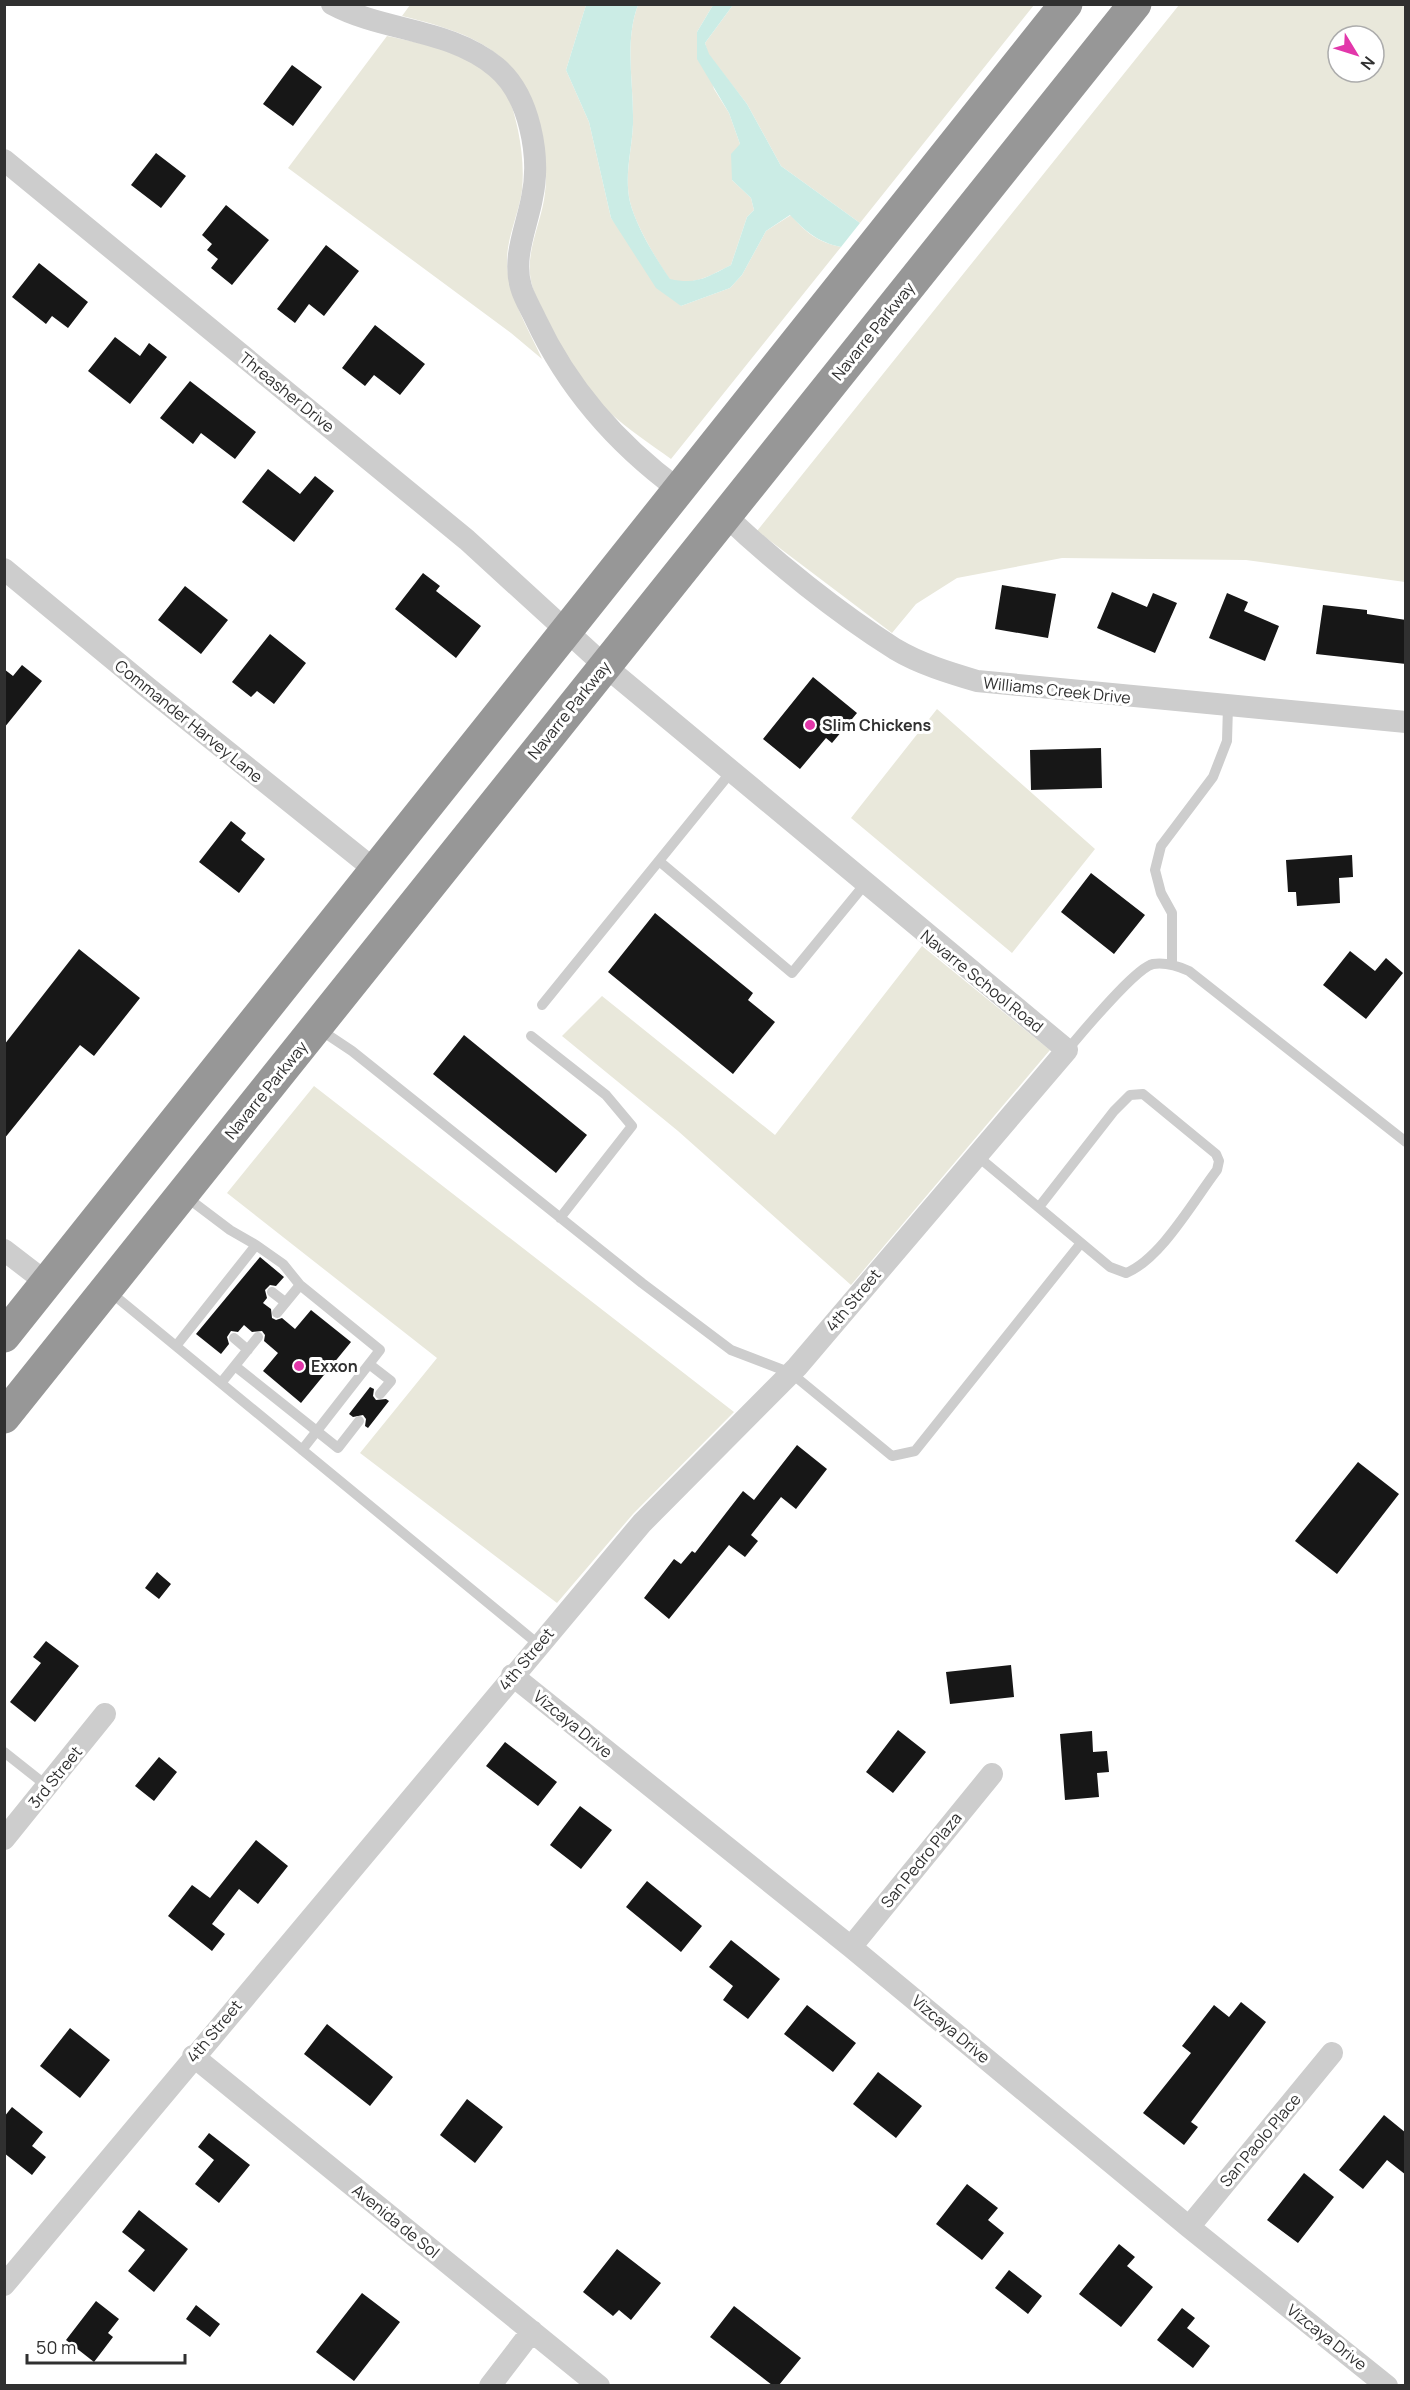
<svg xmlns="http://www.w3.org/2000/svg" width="1410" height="2390" viewBox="0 0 1410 2390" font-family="Manrope,sans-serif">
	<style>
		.green { fill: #e9e8db; fill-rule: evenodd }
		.water { fill: #cbece5 }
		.building { fill: #171717 }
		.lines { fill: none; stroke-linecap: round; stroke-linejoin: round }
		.lane { stroke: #cdcdcd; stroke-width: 10 }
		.street { stroke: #cdcdcd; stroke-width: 22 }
		.highway { stroke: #979797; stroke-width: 33 }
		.poi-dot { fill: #e237aa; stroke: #fff; stroke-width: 2 }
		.labels { text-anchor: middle; stroke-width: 6; stroke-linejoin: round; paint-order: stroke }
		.street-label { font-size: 16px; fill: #303030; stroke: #fff }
		.poi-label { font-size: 16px; font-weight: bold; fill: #303030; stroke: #fff; text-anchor: start }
	</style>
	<rect width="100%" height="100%" fill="#fff"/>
	<!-- green -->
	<path class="green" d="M 410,5 L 586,5 L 566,70 L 589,122 L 611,218 L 681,306 L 730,288 L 742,275 L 766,231 L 791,215 C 806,233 818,242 841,247 L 671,459 C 650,444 628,429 609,412 C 585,391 540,316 532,285 C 524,256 539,228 544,200 C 548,176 546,151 540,128 C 523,51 471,33 402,16 Z
		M 638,5 L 713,5 L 697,32 L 714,89 L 729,113 L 740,144 L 732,180 L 751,198 L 754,210 L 747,217 L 731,265 C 707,277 697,285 670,280 C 656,259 636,226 630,202 C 624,176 632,150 633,124 C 634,84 624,42 638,5 Z
		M 733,5 L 1034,5 L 860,223 L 781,166 L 747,104 L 708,54 L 705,43 Z
		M 1179,5 L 1405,5 L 1405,582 L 1246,560 L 1062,558 L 957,578 L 916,604 L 892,633 L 757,531 ZM 1338,36 L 1374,36 L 1374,72 L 1338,72 Z
		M 387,36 C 425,44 483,55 505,91 C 512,103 515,117 518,130 C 522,150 524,170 522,190 C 519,214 507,236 507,261 C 507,295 529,329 542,359 L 511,333 L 288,168 Z
		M 937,709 L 1095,849 L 1012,953 L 851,818 Z
		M 922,946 L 1050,1050 L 851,1285 L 678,1131 L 562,1036 L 602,996 L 775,1135 Z
		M 314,1086 L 734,1412 L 633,1514 L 557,1603 L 360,1453 L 437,1358 L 227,1193 Z"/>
	<!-- water -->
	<path class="water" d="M 586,5 L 638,5 C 624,42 634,84 633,124 C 632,150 624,175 630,202 C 636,226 656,259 670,279 C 697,285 707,277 731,265 L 747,217 L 754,210 L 751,198 L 732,180 L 731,154 L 740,144 L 729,113 L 697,59 L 697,32 L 713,5 L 733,5 L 705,43 L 709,54 L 747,104 L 781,166 L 860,223 L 841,247 C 818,242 806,232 790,215 L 766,231 L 742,275 L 730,288 L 681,306 L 656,288 L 611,218 L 589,122 L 566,70 Z"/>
	<!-- building -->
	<path class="building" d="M 292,65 L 322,87 L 293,126 L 263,104 Z
		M 156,153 L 186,176 L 161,208 L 131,185 Z
		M 226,205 L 269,240 L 232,285 L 211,268 L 218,259 L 207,250 L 212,244 L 202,235 Z
		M 326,245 L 359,271 L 324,316 L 309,304 L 295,323 L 277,309 Z
		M 39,263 L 88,302 L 68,328 L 52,316 L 46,324 L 12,297 Z
		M 375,325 L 425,364 L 400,395 L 374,375 L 365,386 L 342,368 Z
		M 115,337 L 140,356 L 149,343 L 167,357 L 130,404 L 88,371 Z
		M 190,381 L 256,432 L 235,459 L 201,433 L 193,444 L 160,418 Z
		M 268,469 L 300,494 L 315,476 L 334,491 L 294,542 L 242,502 Z
		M 423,573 L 440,586 L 436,591 L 481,626 L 456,658 L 395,609 Z
		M 1002,585 L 1056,594 L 1048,638 L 995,629 Z
		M 185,586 L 228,620 L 201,654 L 158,620 Z
		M 1112,592 L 1147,607 L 1153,593 L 1177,603 L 1155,653 L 1097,628 Z
		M 1227,593 L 1248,602 L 1244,611 L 1279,626 L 1265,661 L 1209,638 Z
		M 1323,605 L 1367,610 L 1367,614 L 1406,620 L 1406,664 L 1316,654 Z
		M 270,634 L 306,663 L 274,704 L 257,691 L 251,697 L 232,682 Z
		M 22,665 L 42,681 L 4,728 L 4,669 L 13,676 Z
		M 813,677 L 857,713 L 832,743 L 826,738 L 800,769 L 763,739 Z
		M 1101,748 L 1102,788 L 1031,790 L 1030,750 Z
		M 231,821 L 246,833 L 241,840 L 265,859 L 239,893 L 199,862 Z
		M 1352,855 L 1353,877 L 1339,878 L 1340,903 L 1297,906 L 1296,892 L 1288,892 L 1286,860 Z
		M 1091,873 L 1145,915 L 1114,954 L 1061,912 Z
		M 655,913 L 753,993 L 748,1000 L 775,1022 L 733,1074 L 608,972 Z
		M 79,949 L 140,998 L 94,1056 L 80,1045 L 4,1139 L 4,1045 Z
		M 1350,951 L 1375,971 L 1386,958 L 1403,973 L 1366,1019 L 1323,985 Z
		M 464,1035 L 587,1135 L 556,1173 L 433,1074 Z
		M 260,1257 L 284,1277 L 276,1286 L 270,1285 L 265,1290 L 267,1298 L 263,1303 L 271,1309 L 272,1318 L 276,1320 L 282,1318 L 295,1329 L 311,1310 L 351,1342 L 301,1403 L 263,1371 L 278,1353 L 264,1341 L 265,1335 L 262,1331 L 252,1332 L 244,1325 L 238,1332 L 231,1331 L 227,1337 L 229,1344 L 221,1354 L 196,1334 Z
		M 370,1387 L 374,1389 L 373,1396 L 376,1400 L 386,1399 L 389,1401 L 368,1428 L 365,1426 L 366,1419 L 363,1415 L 353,1417 L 349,1414 Z
		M 797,1445 L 827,1469 L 796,1509 L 781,1497 L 751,1535 L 758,1541 L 745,1557 L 729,1545 L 669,1619 L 644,1598 L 674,1559 L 681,1564 L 692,1551 L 695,1553 L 743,1491 L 754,1500 Z
		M 1358,1462 L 1399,1494 L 1337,1574 L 1295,1541 Z
		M 157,1572 L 171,1584 L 159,1599 L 145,1588 Z
		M 46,1641 L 79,1666 L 35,1722 L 10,1702 L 41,1663 L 33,1657 Z
		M 1011,1665 L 1014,1697 L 950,1704 L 946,1672 Z
		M 898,1730 L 926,1752 L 893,1793 L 866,1772 Z
		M 1092,1731 L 1093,1752 L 1107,1751 L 1109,1772 L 1097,1773 L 1099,1797 L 1065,1800 L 1060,1734 Z
		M 505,1742 L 557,1782 L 538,1806 L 486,1766 Z
		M 159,1757 L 177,1772 L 154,1801 L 135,1786 Z
		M 580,1806 L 612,1830 L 581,1869 L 550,1845 Z
		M 256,1840 L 288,1866 L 258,1904 L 239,1889 L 212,1924 L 225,1934 L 212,1951 L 168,1916 L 192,1885 L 210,1898 Z
		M 647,1881 L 702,1926 L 681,1952 L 626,1907 Z
		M 731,1940 L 780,1979 L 748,2019 L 723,2000 L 733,1986 L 709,1967 Z
		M 1241,2002 L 1266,2022 L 1191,2122 L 1198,2127 L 1184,2145 L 1143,2113 L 1191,2053 L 1182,2046 L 1214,2005 L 1229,2017 Z
		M 807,2005 L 856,2043 L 833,2072 L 784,2034 Z
		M 327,2024 L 393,2077 L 370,2106 L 304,2054 Z
		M 70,2028 L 110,2060 L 80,2098 L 40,2066 Z
		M 878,2072 L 922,2106 L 896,2138 L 853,2104 Z
		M 467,2099 L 503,2127 L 475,2163 L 440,2135 Z
		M 12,2107 L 43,2132 L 32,2146 L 46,2157 L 32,2175 L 4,2153 L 4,2117 Z
		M 1384,2115 L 1406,2133 L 1406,2175 L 1387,2160 L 1363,2189 L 1339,2170 Z
		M 209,2133 L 250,2165 L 219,2203 L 195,2184 L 214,2160 L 198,2147 Z
		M 1304,2173 L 1334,2197 L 1298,2243 L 1267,2220 Z
		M 967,2184 L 998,2208 L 988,2220 L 1004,2233 L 982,2260 L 936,2224 Z
		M 139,2210 L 188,2249 L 154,2292 L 128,2271 L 145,2250 L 122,2232 Z
		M 1119,2244 L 1135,2257 L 1127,2266 L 1153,2287 L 1121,2327 L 1079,2294 Z
		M 617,2249 L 661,2283 L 631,2320 L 619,2310 L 613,2316 L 583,2292 Z
		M 1009,2270 L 1042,2296 L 1028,2314 L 995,2288 Z
		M 362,2293 L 400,2322 L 354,2381 L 316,2352 Z
		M 96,2301 L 119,2319 L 108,2333 L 113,2337 L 94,2362 L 66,2340 Z
		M 196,2305 L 220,2324 L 210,2337 L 186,2319 Z
		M 734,2306 L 801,2358 L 779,2385 L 772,2385 L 710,2337 Z
		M 1182,2308 L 1195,2318 L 1187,2328 L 1210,2346 L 1193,2368 L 1157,2340 Z"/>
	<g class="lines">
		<!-- lane -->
		<path class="lane" d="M 659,861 L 792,973 L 865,884
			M 1172,964 L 1172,913 L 1161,893 L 1155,870 L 1161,846 L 1213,777 L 1227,741 L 1228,706
			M 542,1005 L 731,772
			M 319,1029 L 352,1051 L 642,1283 L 731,1350 L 791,1373 L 892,1456 L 915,1451 L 1081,1243
			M 531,1036 L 606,1095 L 632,1126 L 560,1218
			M 1067,1050 C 1082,1033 1135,968 1153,964 C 1166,962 1178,966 1189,971 L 1406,1142
			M 976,1155 L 1110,1267 L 1126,1273 C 1161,1259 1194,1200 1217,1170 L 1219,1161 L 1216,1154 L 1143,1094 L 1130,1095 L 1114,1111 L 1039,1207
			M 185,1196 L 230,1230 L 256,1245
			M 109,1291 L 538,1644
			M 272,1292 L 285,1302
			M 277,1313 L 300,1285
			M 234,1338 L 248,1350
			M 176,1346 L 256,1245 L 283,1264 L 300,1285 L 380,1350 L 302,1450
			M 369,1364 L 391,1381 L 380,1394
			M 235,1366 L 338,1448 L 359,1421
			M 221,1383 L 258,1337
			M 4,1752 L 47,1786"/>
		<!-- street -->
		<path class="street" d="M 332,4 C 384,32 449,28 496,67 C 530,95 541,157 532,198 C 527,226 512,257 521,287 C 524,298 531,309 536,320 C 568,388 617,444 678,489
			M 4,160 L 467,540 L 605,666 L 1067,1050 L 797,1367 L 642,1523 L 4,2285
			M 725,515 C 773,561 838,613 895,649 C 920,664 950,673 977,681 L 1406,722
			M 4,569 L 148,688 L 375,870
			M 4,1250 L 47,1283
			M 512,1675 L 851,1947 L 1189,2227 L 1387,2386
			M 4,1839 L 105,1714
			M 851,1947 L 992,1774
			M 193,2056 L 599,2386
			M 1189,2227 L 1332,2053
			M 490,2386 L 532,2331"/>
		<!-- highway -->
		<path class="highway" d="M 4,1336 L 1066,4
			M 4,1417 L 1135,4"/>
	</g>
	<!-- markers -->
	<g class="poi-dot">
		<circle cx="810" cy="725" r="6"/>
		<circle cx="299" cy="1366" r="6"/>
	</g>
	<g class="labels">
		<!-- street labels -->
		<g class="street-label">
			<text transform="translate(873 331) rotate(-51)" y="6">Navarre Parkway</text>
			<text transform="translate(287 392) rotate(39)" y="6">Threasher Drive</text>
			<text transform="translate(1057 690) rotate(6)" y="6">Williams Creek Drive</text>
			<text transform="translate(569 710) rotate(-51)" y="6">Navarre Parkway</text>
			<text transform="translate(189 721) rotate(39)" y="6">Commander Harvey Lane</text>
			<text transform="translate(982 981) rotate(39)" y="6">Navarre School Road</text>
			<text transform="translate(266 1090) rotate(-51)" y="6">Navarre Parkway</text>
			<text transform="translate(853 1300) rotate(-50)" y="6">4th Street</text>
			<text transform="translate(526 1659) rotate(-50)" y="6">4th Street</text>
			<text transform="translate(573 1724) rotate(39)" y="6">Vizcaya Drive</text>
			<text transform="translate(55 1777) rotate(-51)" y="6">3rd Street</text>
			<text transform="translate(921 1860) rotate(-51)" y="6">San Pedro Plaza</text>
			<text transform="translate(951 2029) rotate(40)" y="6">Vizcaya Drive</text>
			<text transform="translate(214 2031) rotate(-50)" y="6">4th Street</text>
			<text transform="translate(1260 2140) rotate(-50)" y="6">San Paolo Place</text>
			<text transform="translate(396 2221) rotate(39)" y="6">Avenida de Sol</text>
			<text transform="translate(1327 2337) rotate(38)" y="6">Vizcaya Drive</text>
		</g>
		<!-- poi labels -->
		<g class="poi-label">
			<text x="822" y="731">Slim Chickens</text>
			<text x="311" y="1372">Exxon</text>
		</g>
	</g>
	<!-- border -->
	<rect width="1410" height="2390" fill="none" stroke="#303030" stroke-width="12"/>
	<!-- north arrow -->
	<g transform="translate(1356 54) rotate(128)"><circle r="28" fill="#ffffff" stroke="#acacac" stroke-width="1.5"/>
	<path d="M0-4.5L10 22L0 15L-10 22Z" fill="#e237aa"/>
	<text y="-9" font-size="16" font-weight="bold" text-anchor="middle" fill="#303030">N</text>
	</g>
	<!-- scale -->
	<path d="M27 2354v9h158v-9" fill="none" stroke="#303030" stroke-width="3"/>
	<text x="36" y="2354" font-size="18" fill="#303030" stroke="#ffffff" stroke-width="4.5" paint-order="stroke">50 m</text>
</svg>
